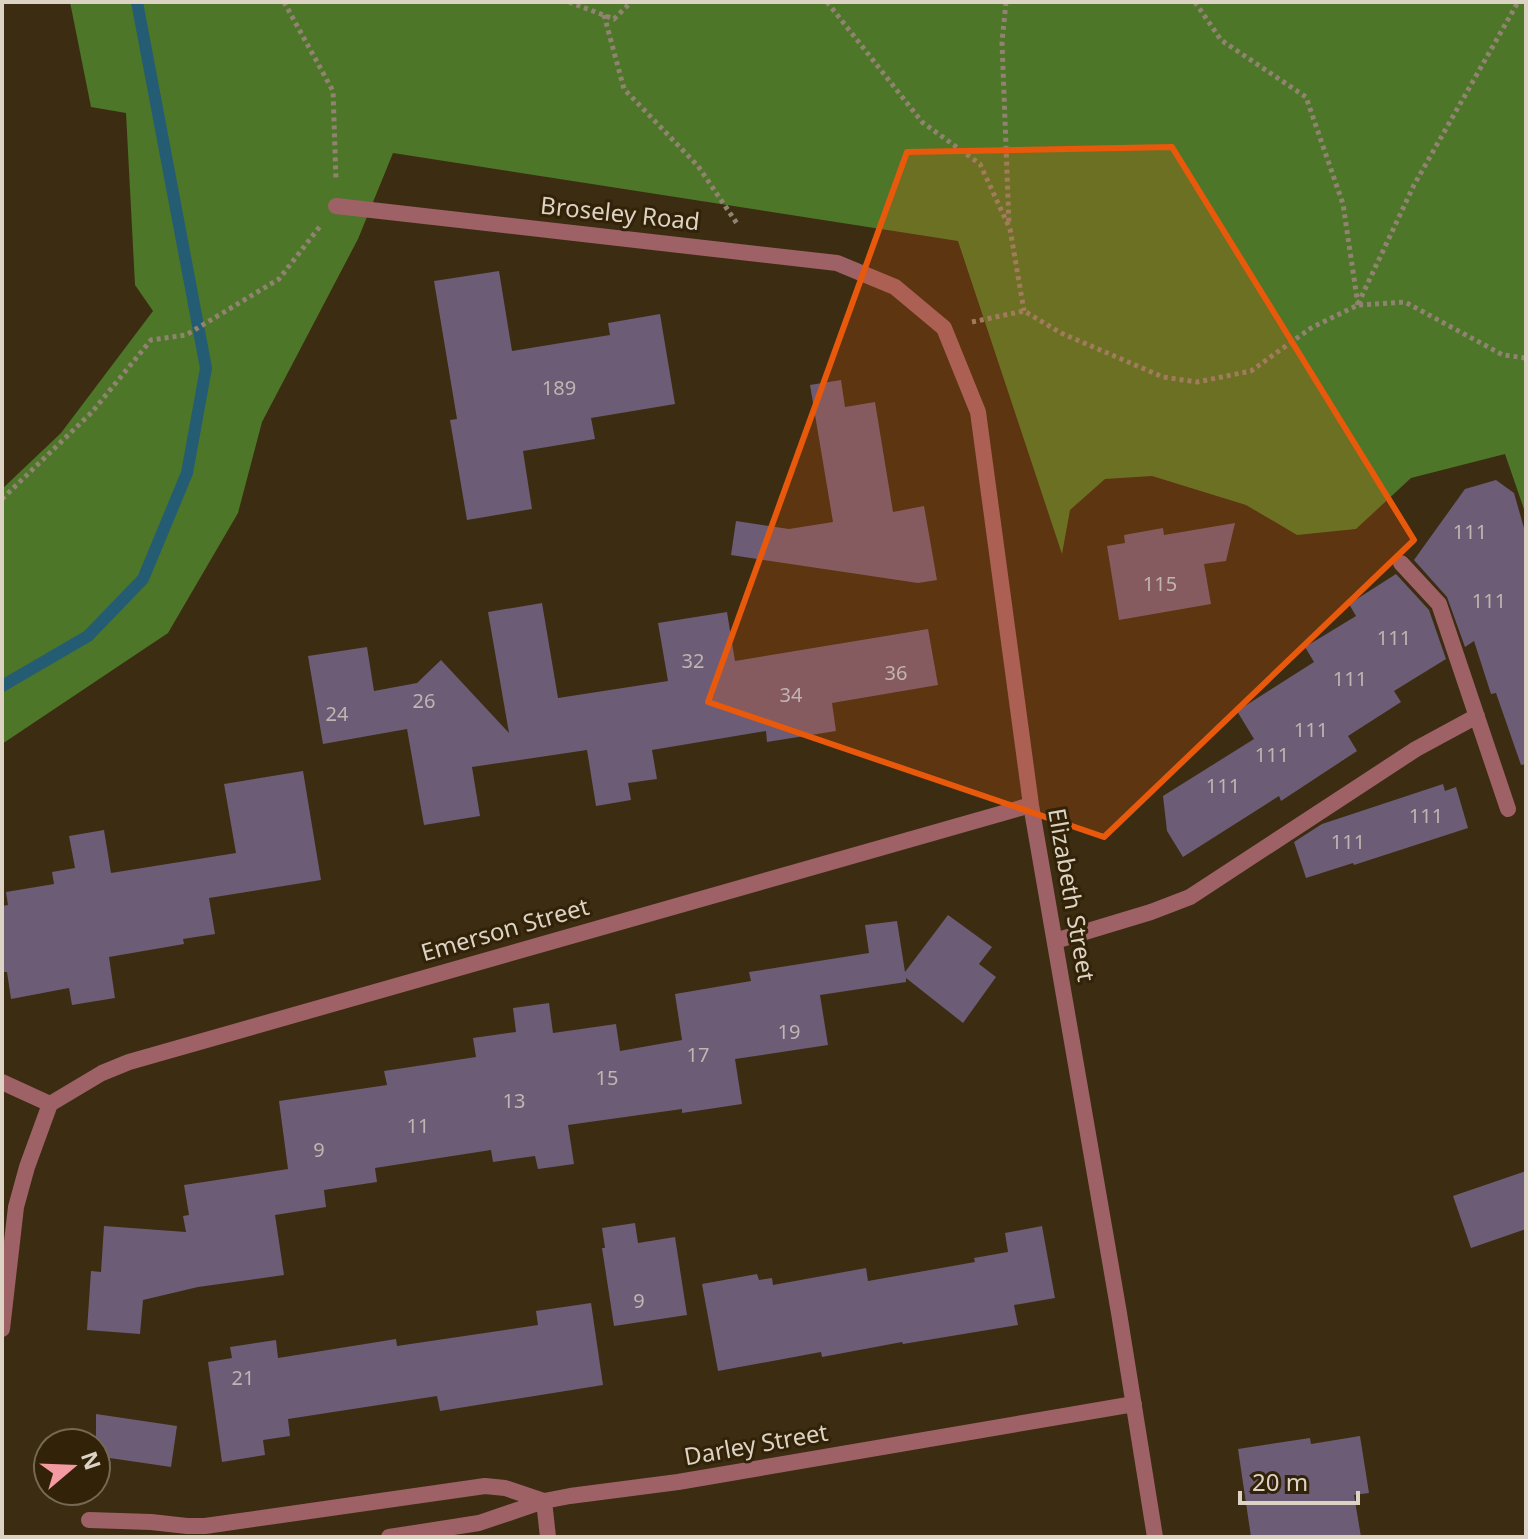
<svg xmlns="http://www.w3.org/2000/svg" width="1528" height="1539" viewBox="0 0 1528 1539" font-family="'Noto Sans',sans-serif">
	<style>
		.forest { fill: #4d7629 }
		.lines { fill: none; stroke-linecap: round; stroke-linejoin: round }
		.stream { stroke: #245c74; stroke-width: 12 }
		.building { fill: #6d5c76 }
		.path { stroke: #908470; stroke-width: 5; stroke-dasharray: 4 4; stroke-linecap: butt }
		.lane { stroke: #9e6166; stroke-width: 16 }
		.street { stroke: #9e6166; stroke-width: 16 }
		.marked { fill: #e8590c; fill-opacity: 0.2; stroke: #e8590c; stroke-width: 6; stroke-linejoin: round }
		.labels { text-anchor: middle; stroke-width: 6; stroke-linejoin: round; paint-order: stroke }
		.number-label { font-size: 20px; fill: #c0b5b0 }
		.street-label { font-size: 24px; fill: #dcd3c4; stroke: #312208 }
	</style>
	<rect width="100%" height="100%" fill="#3b2c12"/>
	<!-- forest -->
	<path class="forest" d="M 70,2 L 1526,2 L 1526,515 L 1505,454 L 1411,478 L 1356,529 L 1297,535 L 1246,505 L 1152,476 L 1105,479 L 1070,510 L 1062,554 L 958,241 L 393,153 L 358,239 L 262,422 L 238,513 L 168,633 L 2,744 L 2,489 L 61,433 L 153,311 L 135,285 L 126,113 L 91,107 Z"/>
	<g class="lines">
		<!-- stream -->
		<path class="stream" d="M 2,686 L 88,636 L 143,579 L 187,473 L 206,368 L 137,2"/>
	</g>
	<!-- building -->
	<path class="building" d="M 499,271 L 512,351 L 610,335 L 608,323 L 660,314 L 675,404 L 591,418 L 595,439 L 523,451 L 532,509 L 467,520 L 450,420 L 457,419 L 434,281 Z
		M 841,380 L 845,407 L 875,402 L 893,512 L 924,506 L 937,580 L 918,583 L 731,555 L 736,521 L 789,529 L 833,522 L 810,385 Z
		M 1496,480 L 1514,493 L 1526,535 L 1526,764 L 1521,765 L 1496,693 L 1491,694 L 1474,641 L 1465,647 L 1447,597 L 1414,560 L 1465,489 Z
		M 1235,523 L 1226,561 L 1204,564 L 1211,604 L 1119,620 L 1107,546 L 1125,543 L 1124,535 L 1163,528 L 1164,535 Z
		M 1396,574 L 1429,610 L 1446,659 L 1394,691 L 1401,702 L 1348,736 L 1357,751 L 1281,801 L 1279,796 L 1183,857 L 1167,831 L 1163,796 L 1254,739 L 1237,711 L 1314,662 L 1305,647 L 1356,616 L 1349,604 Z
		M 542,603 L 558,698 L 668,681 L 658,623 L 727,612 L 735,661 L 928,629 L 938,685 L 832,703 L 836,731 L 767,742 L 766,731 L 652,750 L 657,779 L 628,783 L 631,800 L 596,806 L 587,750 L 472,767 L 480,816 L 424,825 L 407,729 L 323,744 L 308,656 L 367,647 L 374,691 L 417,683 L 441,660 L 509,733 L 488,612 Z
		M 303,771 L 321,880 L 209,898 L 215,934 L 183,939 L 184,944 L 109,957 L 115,998 L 72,1005 L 69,988 L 11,999 L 7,972 L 2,972 L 2,906 L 8,905 L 6,892 L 54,884 L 52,872 L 75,868 L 69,836 L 104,830 L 111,873 L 236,853 L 224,784 Z
		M 1443,784 L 1445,791 L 1456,787 L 1468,828 L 1354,865 L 1353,863 L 1306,878 L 1294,842 L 1322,824 Z
		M 948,915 L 992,947 L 979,964 L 996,977 L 963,1023 L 906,978 L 906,982 L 820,995 L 828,1045 L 735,1059 L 742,1104 L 682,1113 L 682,1109 L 568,1125 L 574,1164 L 538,1169 L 535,1156 L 493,1162 L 491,1150 L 375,1168 L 377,1182 L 324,1190 L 326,1207 L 275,1215 L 284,1275 L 198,1287 L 143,1300 L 140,1334 L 87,1330 L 91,1271 L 101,1272 L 104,1226 L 186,1232 L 183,1216 L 189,1215 L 184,1185 L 288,1169 L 279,1101 L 387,1085 L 384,1071 L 476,1057 L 473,1038 L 516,1032 L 513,1008 L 549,1003 L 553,1033 L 616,1024 L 620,1051 L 682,1040 L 675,994 L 751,981 L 749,972 L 869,953 L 865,925 L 897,921 L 905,972 Z
		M 1526,1171 L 1526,1229 L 1471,1248 L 1453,1196 Z
		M 635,1223 L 638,1243 L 675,1237 L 687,1315 L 614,1326 L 602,1248 L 605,1248 L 602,1228 Z
		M 1042,1226 L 1055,1298 L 1014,1305 L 1018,1325 L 903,1344 L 902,1342 L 822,1357 L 821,1352 L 718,1371 L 702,1284 L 757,1274 L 759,1280 L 772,1278 L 773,1285 L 866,1268 L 868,1281 L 975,1262 L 974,1258 L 1008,1252 L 1005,1233 Z
		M 591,1303 L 603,1385 L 440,1411 L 437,1396 L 288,1419 L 290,1436 L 263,1440 L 265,1455 L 222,1462 L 208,1362 L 232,1358 L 230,1347 L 276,1340 L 278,1358 L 396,1339 L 397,1346 L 538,1325 L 536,1311 Z
		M 96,1414 L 177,1426 L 171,1467 L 96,1456 Z
		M 1360,1436 L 1369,1493 L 1354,1495 L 1361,1537 L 1251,1537 L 1238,1449 L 1310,1438 L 1311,1444 Z"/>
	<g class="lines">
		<!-- path -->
		<path class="path" d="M 284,2 L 333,91 L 336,180
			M 569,2 L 614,19 L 631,2
			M 827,2 L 922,122 L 980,164 L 1010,229 L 1024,311
			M 1006,2 L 1002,42 L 1009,224
			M 1195,2 L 1221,40 L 1306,97 L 1343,204 L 1358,305
			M 604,15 L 624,89 L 698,166 L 738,225
			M 1358,304 L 1414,185 L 1518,2
			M 972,322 L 1024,311 L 1061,333 L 1163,377 L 1197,382 L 1251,371 L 1311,328 L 1358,305 L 1405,302 L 1503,355 L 1526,358
			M 2,499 L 92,412 L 151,340 L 186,335 L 279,279 L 321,225"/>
		<!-- lane -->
		<path class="lane" d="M 1401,563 L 1439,604 L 1508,809
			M 1055,941 L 1151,912 L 1190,897 L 1416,749 L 1477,716
			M 89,1520 L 151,1522 L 187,1526 L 205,1526 L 485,1486 L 505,1488 L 544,1501"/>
		<!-- street -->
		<path class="street" d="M 336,206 L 837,263 L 895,287 L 944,328 L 978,412 L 1031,805 L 1119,1313 L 1155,1537
			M 2,1082 L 50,1104 L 102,1073 L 129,1062 L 1031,805
			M 2,1329 L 16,1207 L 27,1167 L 50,1104
			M 544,1501 L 548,1537
			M 389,1537 L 479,1523 L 544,1501 L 570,1496 L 678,1482 L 1134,1404"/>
	</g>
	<!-- marked area -->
	<path class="marked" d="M 1172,147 L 1414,540 L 1104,837 L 708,702 L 907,152 Z"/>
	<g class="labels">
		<!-- number labels -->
		<g class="number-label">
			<text x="559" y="395">189</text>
			<text x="1470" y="539">111</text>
			<text x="1160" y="591">115</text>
			<text x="1489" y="608">111</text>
			<text x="1394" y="645">111</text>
			<text x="693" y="668">32</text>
			<text x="896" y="680">36</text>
			<text x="1350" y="686">111</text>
			<text x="791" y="702">34</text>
			<text x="424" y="708">26</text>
			<text x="337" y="721">24</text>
			<text x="1311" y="737">111</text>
			<text x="1272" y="762">111</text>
			<text x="1223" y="793">111</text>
			<text x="1426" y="823">111</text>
			<text x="1348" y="849">111</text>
			<text x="789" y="1039">19</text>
			<text x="698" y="1062">17</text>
			<text x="607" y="1085">15</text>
			<text x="514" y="1108">13</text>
			<text x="418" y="1133">11</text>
			<text x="319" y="1157">9</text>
			<text x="639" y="1308">9</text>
			<text x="243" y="1385">21</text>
		</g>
		<!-- street labels -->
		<g class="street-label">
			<text transform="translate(620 214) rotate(6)" y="8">Broseley Road</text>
			<text transform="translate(1071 895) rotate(80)" y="8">Elizabeth Street</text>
			<text transform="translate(505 930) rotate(-16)" y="8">Emerson Street</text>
			<text transform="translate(756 1445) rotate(-10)" y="8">Darley Street</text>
		</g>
	</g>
	<!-- border -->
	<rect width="1528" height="1539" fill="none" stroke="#dcd3c4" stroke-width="8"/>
	<!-- north arrow -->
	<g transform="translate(72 1467) rotate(71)"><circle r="38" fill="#312208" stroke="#756953" stroke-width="2"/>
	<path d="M0-6L14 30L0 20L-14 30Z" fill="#f49aa2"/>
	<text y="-12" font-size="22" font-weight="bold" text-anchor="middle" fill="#dcd3c4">N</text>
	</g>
	<!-- scale -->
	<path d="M1240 1491v12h118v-12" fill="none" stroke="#dcd3c4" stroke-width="4"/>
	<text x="1252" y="1491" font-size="24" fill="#dcd3c4" stroke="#312208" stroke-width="6" paint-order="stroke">20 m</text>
</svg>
